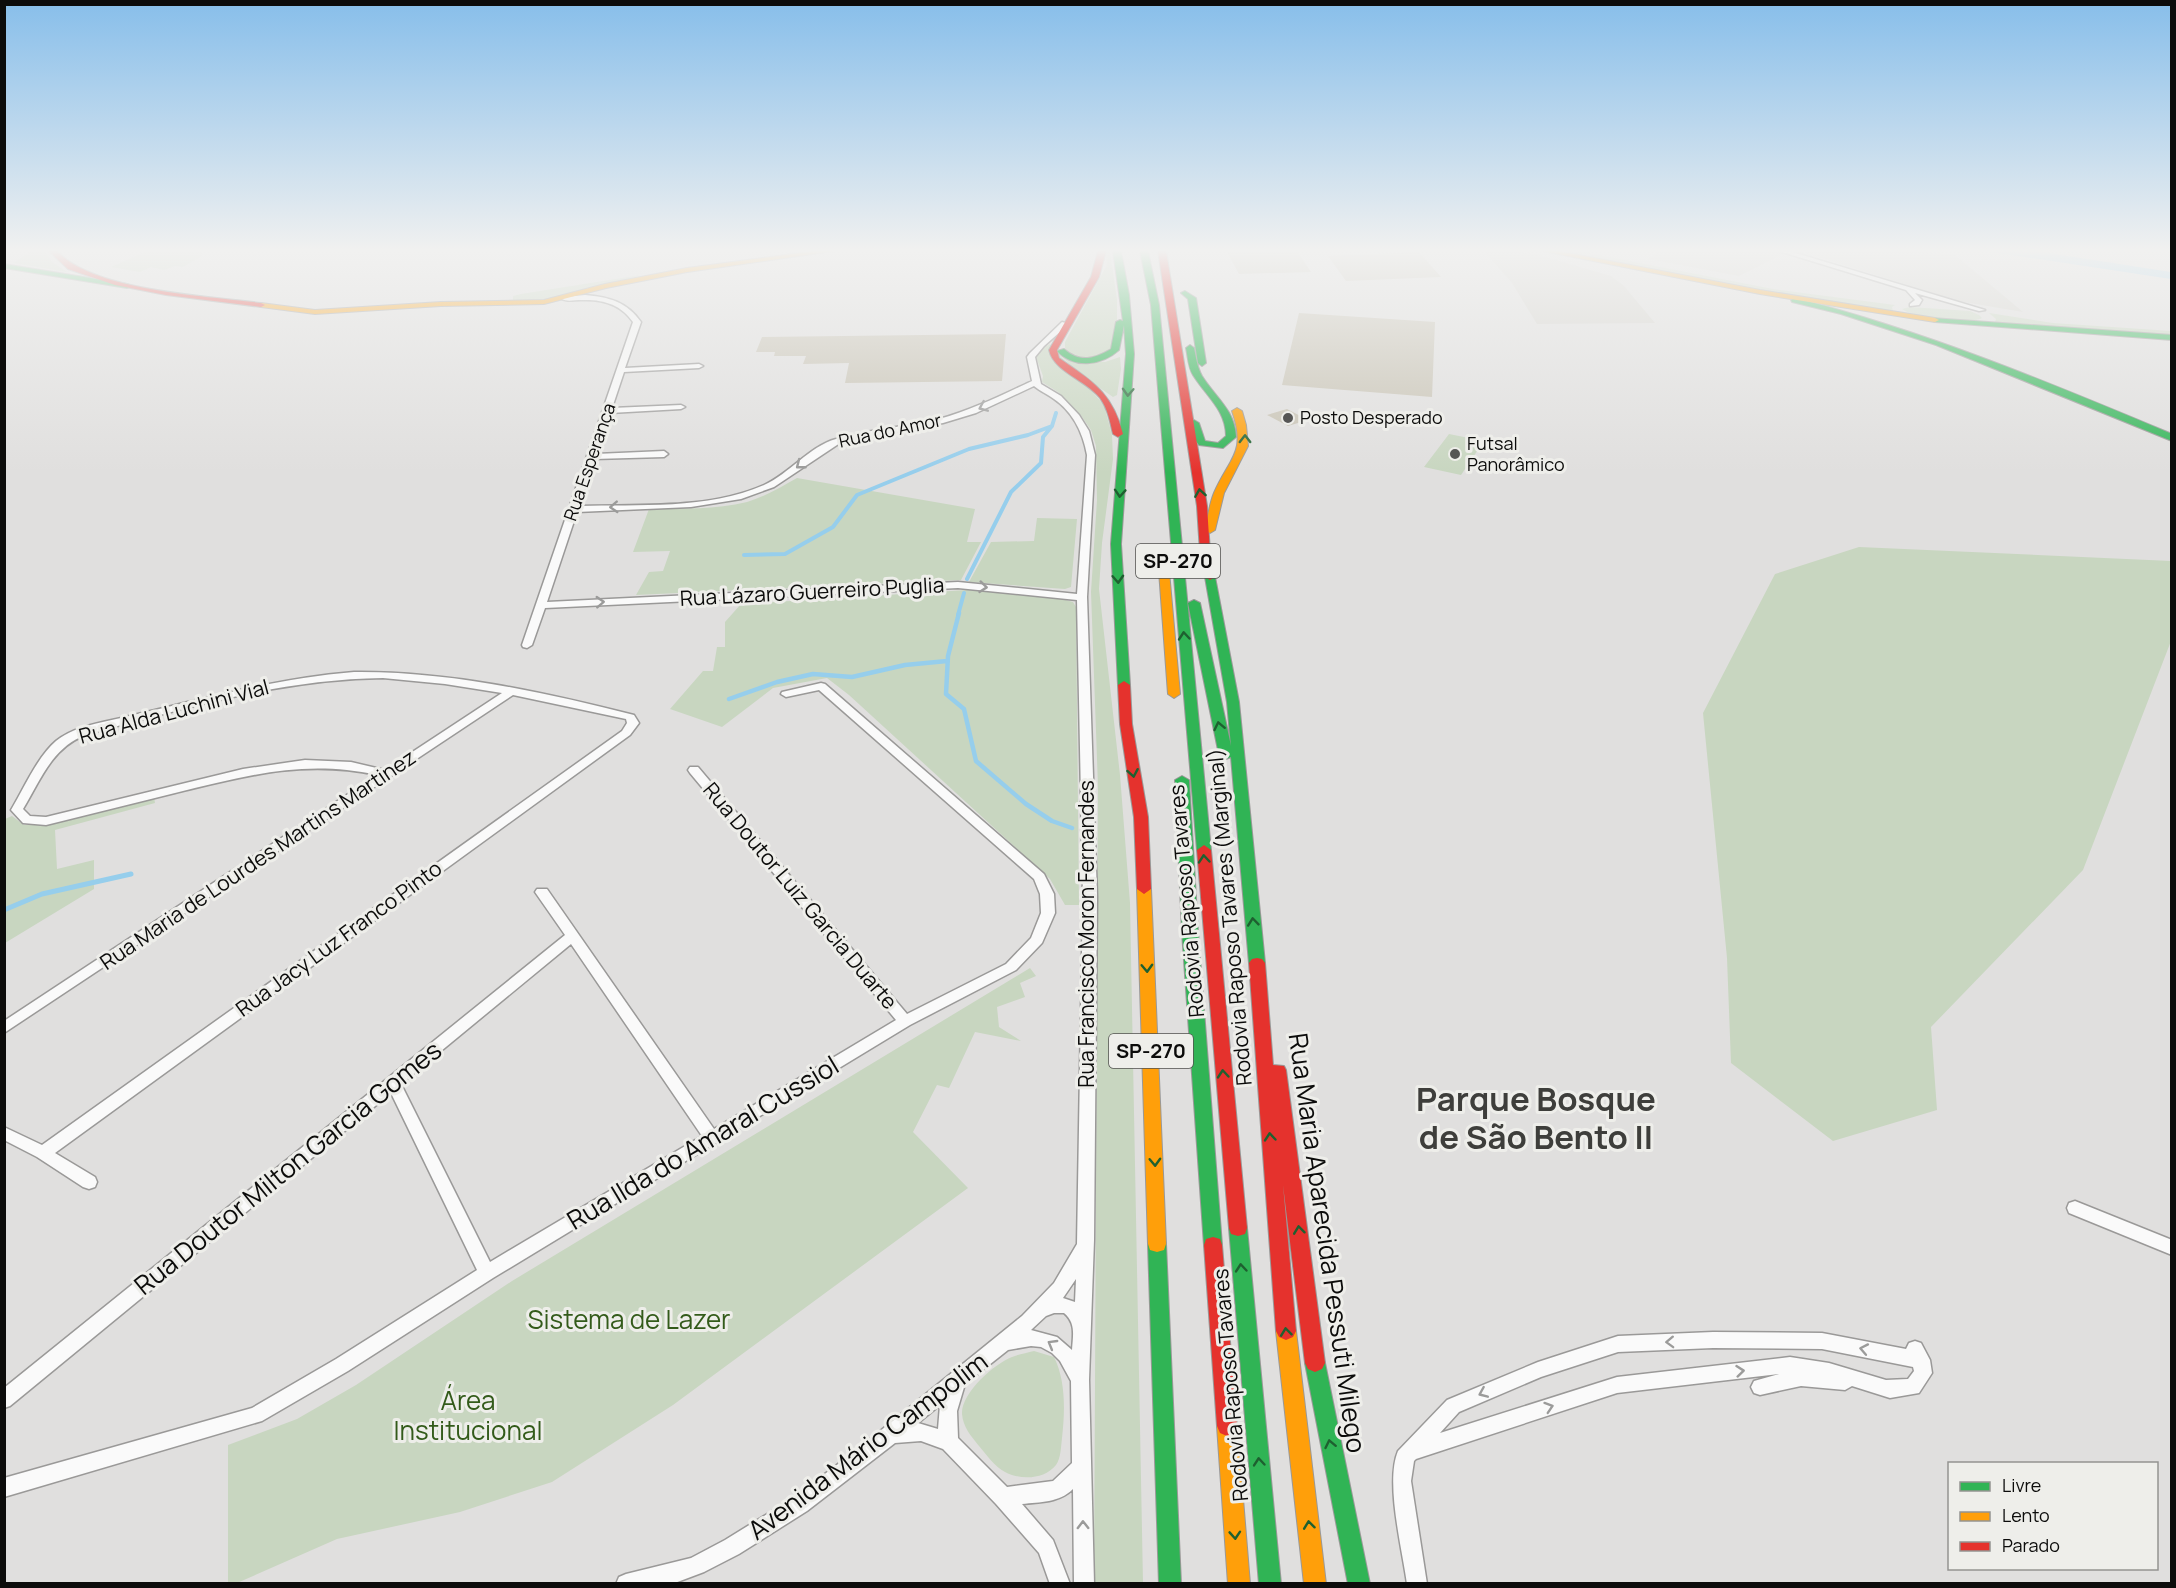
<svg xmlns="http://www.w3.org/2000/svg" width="2176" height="1588" viewBox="0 0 2176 1588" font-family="Manrope,sans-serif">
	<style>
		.built { fill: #d4d2cc }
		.green { fill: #c8d6c0 }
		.water { fill: #96ceec }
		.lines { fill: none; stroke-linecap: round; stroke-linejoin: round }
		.stream-far2 { stroke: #96ceec; stroke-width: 4 }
		.stream-far1 { stroke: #96ceec; stroke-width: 4.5 }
		.stream { stroke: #96ceec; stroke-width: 5 }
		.building { fill: #c7c2b3 }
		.street-casing { stroke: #9a9998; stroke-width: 3 }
		.fast-casing { stroke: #9a9998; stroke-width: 2 }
		.slow-casing { stroke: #9a9998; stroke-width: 2 }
		.jam-casing { stroke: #9a9998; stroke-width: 2 }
		.street { fill: #fafafa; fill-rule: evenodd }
		.fast { fill: #30b455; fill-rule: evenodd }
		.slow { fill: #ff9f0a; fill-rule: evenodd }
		.jam { fill: #e5322d; fill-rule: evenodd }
		.oneway { stroke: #1e6030 }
		.oneway2 { stroke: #9b9b9a }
		.poi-dot { fill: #565655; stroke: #eeeeea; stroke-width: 2 }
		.labels { text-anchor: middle; stroke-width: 6; stroke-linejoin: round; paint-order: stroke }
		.far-poi-label { font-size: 18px; fill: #0c0c0b; stroke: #eeeeea; text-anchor: start }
		.far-street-label { font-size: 18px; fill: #0c0c0b; stroke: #eeeeea }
		.shield { fill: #eeeeea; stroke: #50504e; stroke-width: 1.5 }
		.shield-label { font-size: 20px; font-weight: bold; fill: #0c0c0b }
		.street-label { font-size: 21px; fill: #0c0c0b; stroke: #eeeeea }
		.near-street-label { font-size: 26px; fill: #0c0c0b; stroke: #eeeeea }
		.near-park-label { font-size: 26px; fill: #335b1a; stroke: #eeeeea }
		.near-district-label { font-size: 33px; font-weight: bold; fill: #3e3e3b; stroke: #eeeeea }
	</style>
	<rect width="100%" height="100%" fill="#e0dfde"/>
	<!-- built -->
	<path class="built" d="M 1484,251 L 1516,251 L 1542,256 L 1611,276 L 1624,286 L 1655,323 L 1537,324 L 1512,283 Z
		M 1659,251 L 1774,251 L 1783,254 L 1739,276 L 1649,259 Z
		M 1800,251 L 1911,251 L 1955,255 L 2023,312 L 1958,301 Z"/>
	<!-- green -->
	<path class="green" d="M 31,251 L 44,251 L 52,262 L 67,272 L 14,263 Z
		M 147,251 L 202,251 L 202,256 L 183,267 L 175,266 L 164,270 L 151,267 L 140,272 L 111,267 Z
		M 1106,251 L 1110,251 L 1117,300 L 1117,340 C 1113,345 1108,351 1104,355 C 1093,363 1072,359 1065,348 L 1065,342 L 1107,265 Z
		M 1557,251 L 1578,251 L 1773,289 L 1895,305 L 1892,307 L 1893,311 L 1717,283 Z
		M 641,275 L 550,300 L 513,300 L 513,296 L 521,294 Z
		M 1910,307 L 1970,311 L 1979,315 L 1982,318 C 1970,325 1912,317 1902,309 Z
		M 1989,313 L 2053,323 L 2171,331 L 2171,336 L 1990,324 L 1995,322 L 1996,319 Z
		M 1050,344 L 1104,405 L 1112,435 L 1113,459 L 1102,543 L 1099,589 L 1120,775 L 1130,903 L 1143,1583 L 1094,1583 L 1098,787 L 1091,592 L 1097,500 L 1096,446 L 1091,430 L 1082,417 L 1058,392 L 1042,382 L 1043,376 L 1036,357 L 1040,350 Z
		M 1120,357 L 1121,369 L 1117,395 L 1113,397 L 1077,372 L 1063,358 L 1105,362 Z
		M 1449,434 L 1484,441 L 1461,475 L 1424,467 Z
		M 797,478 L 975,509 L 967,542 L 981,542 L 961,580 L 636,595 L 649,572 L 663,571 L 670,551 L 633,552 L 649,509 C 681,508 716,510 747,502 C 764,497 781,487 797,478 Z
		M 1037,518 L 1077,519 L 1071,587 L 1065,589 L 969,582 L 991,542 L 1034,541 Z
		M 1859,547 L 2171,561 L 2171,641 L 2083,870 L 1931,1027 L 1937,1110 L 1833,1141 L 1731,1063 L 1727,958 L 1703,713 L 1775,574 Z
		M 967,590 L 1062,599 L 1073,602 L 1076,607 L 1079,905 L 1065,905 L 1050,879 L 849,695 L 827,678 L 773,688 L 722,727 L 670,709 L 703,671 L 713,671 L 717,647 L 725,647 L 725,622 L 741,604 Z
		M 154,797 L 155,803 L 55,830 L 57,869 L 94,860 L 94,889 L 5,943 L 5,819 L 12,816 L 24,825 L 45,825 Z
		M 1030,968 L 1036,976 L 1020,983 L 1025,997 L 997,1007 L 999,1027 L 1021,1041 L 975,1032 L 949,1088 L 937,1085 L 913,1132 L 968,1188 L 673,1405 L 552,1482 L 460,1512 L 337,1539 L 237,1583 L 228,1583 L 228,1445 L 297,1419 L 356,1385 L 512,1281 Z
		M 1034,1351 L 1054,1357 C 1066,1381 1065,1412 1062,1438 C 1061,1446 1061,1458 1056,1465 C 1044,1480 1020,1480 1005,1472 C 995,1467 986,1454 979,1446 C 971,1436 963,1427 962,1414 C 961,1393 994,1364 1012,1357 C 1019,1354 1027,1353 1034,1351 Z"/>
	<!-- water -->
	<path class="water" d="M 1985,251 L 2035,251 L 2171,272 L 2171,279 Z"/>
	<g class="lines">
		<!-- stream-far2 -->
		<path class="stream-far2" d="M 744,555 L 785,554 L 833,527 L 857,495 L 969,449 L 1028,435 L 1052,426
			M 967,579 L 1011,492 L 1041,463 L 1043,437 L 1052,426 L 1056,413
			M 958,615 L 964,593"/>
		<!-- stream-far1 -->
		<path class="stream-far1" d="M 959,613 L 948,656 L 946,694 L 964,709 L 976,761 L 1026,804 L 1052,821 L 1072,828
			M 729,699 L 777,682 L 813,674 L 852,677 L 905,665 L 947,661"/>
		<!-- stream -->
		<path class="stream" d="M 4,910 L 42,894 L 131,874"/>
	</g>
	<!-- building -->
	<path class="building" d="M 1297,251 L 1311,272 L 1239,274 L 1227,252 Z
		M 1419,252 L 1441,277 L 1346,281 L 1328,256 Z
		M 1299,313 L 1435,322 L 1432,397 L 1282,385 Z
		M 1006,334 L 1002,381 L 845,383 L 849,363 L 803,364 L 806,356 L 774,356 L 775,352 L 756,352 L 762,337 Z
		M 1287,409 L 1308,420 L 1288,426 L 1267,415 Z"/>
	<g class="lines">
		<defs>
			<path id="street" d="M 1779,251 L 1789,251 L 1985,310 L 1979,311 L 1915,293 L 1922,300 L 1919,305 L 1910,306 L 1910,304 L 1915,300 L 1906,290 Z
				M 585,295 C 609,297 627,302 641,322 L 625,368 L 699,364 L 703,366 L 699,368 L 624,372 L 612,408 L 681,405 L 685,407 L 681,409 L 610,413 L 596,454 L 664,451 L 668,454 L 664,457 L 594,459 L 579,506 C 639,504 707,510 764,485 C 789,474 810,446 836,439 C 870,429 906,427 939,419 C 972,410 1002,395 1032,381 L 1027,357 L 1030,353 L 1062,322 L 1069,324 L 1044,346 L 1035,357 L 1041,384 L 1061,396 L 1079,415 L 1089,431 L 1095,455 L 1087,597 L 1097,896 L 1094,1240 L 1089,1380 L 1094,1584 L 1074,1584 L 1073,1489 C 1059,1503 1040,1502 1022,1504 L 1053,1540 L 1070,1584 L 1050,1584 L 1039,1553 L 996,1504 L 943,1449 L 921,1441 L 895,1443 L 807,1511 L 739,1554 L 704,1572 L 672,1584 L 616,1584 L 619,1577 L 626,1574 L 691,1558 L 725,1540 L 793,1498 L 858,1449 L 1022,1316 L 1054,1283 L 1077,1244 L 1083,896 L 1077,600 L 958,588 L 545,608 L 532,645 L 527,648 L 523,647 L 522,645 L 633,322 C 621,304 602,299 581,300 C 574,300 567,302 562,299 L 565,297 ZM 1034,386 C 1040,391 1047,394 1054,399 C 1073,412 1083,433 1087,455 L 1077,594 L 958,582 L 547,602 L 577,512 L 691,507 L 741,499 L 774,487 L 840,443 L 943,423 L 976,413 ZM 1076,1279 L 1075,1302 L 1063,1298 ZM 1054,1313 L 1064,1313 C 1076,1323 1073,1335 1072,1350 L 1057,1337 L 1031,1330 L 1046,1316 ZM 1031,1346 L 1041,1347 L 1052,1353 L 1060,1361 L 1071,1381 L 1072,1463 L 1053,1481 L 1007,1487 L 958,1438 L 957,1411 L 965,1384 L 1008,1350 ZM 940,1405 L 938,1429 L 918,1423 Z
				M 354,672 C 448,671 543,692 634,715 L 639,723 L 630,735 L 55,1153 L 95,1177 L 97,1182 L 95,1187 L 89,1189 L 83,1187 L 37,1157 L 4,1140 L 4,1127 L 42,1145 L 622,731 L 627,723 L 626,719 L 513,695 L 4,1033 L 4,1021 L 377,775 C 304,759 245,776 175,793 C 132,804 89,814 46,825 L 23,823 L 11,810 C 23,790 38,756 56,741 C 77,724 112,721 138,714 C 210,697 280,678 354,672 ZM 383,678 L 445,684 L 502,693 L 385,770 L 351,762 L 305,760 L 243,769 L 46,817 L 30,816 L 23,809 C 39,783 51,750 81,737 C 106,728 131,723 156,716 C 231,696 305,679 383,678 Z
				M 821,683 L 825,684 L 1044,874 L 1054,894 L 1055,913 L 1042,943 L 1016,970 L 910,1025 L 493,1278 L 348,1371 L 262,1421 L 4,1497 L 4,1478 L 252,1408 L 336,1359 L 477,1270 L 391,1093 L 10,1406 L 4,1408 L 4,1388 L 565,935 L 535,892 L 537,889 L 547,889 L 714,1129 L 896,1020 L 690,773 L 688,770 L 690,767 L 698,767 L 907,1014 L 1006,964 L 1031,938 L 1041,913 L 1040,894 L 1034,879 L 819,690 L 786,697 L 781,694 L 782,692 ZM 571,944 L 702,1136 L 490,1262 L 401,1084 Z
				M 2075,1201 L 2172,1240 L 2172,1255 L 2069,1213 L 2067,1208 L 2069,1203 Z
				M 1713,1332 L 1822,1333 L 1906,1349 L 1909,1343 L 1915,1341 L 1921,1343 L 1930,1360 L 1932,1373 L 1919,1393 L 1890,1398 L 1852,1386 L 1845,1390 L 1801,1386 L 1760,1395 L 1754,1393 L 1751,1387 L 1754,1381 L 1779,1374 L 1617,1393 L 1416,1459 L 1414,1461 L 1411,1481 L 1427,1584 L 1407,1584 C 1402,1548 1385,1482 1398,1451 L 1447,1400 L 1538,1362 L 1618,1336 ZM 1713,1348 L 1822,1349 L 1913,1367 L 1914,1371 L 1908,1379 L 1886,1380 L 1829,1363 L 1790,1357 L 1617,1377 L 1440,1433 L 1459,1412 L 1541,1377 L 1618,1352 Z"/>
			<path id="fast" d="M 1113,251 L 1121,251 L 1129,295 L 1134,354 L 1121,544 L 1130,685 L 1124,689 L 1118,685 L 1111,544 L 1126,354 L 1124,325 L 1119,350 C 1101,366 1074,369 1057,351 L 1064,349 C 1080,363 1094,359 1111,349 L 1116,322 L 1120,320 L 1123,321 Z
				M 1140,251 L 1148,251 L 1159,305 L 1211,850 L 1204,855 L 1197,850 L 1151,305 Z
				M 4,264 L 127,284 L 131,286 L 127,288 L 4,268 Z
				M 1185,291 L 1196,298 L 1206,363 L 1202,366 L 1198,363 L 1188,299 L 1181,293 Z
				M 1795,298 C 1925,331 2048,382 2172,434 L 2172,441 L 1936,345 L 1841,314 L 1792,302 L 1791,300 Z
				M 1932,318 L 2172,335 L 2172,340 L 1935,322 L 1931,320 Z
				M 1190,345 L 1194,348 C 1196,357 1197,367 1202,376 C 1215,397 1235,410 1236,437 L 1223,448 L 1199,445 L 1192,436 L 1189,423 L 1194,420 L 1199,423 L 1205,441 L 1218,443 L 1226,436 C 1226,410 1206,396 1193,375 C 1188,367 1188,357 1186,348 Z
				M 1210,574 L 1215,577 L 1239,702 L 1265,963 L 1262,967 L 1252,967 L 1249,963 L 1231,757 L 1226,759 L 1219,755 L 1188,603 L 1194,600 L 1200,603 L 1231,746 L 1227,702 L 1205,577 Z
				M 1182,776 L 1189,780 L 1198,932 L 1222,1245 L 1220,1251 L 1213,1253 L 1206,1251 L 1204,1245 L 1182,932 L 1175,780 Z
				M 1238,1220 L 1245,1222 L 1247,1228 L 1281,1584 L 1259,1584 L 1229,1228 L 1231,1222 Z
				M 1157,1236 L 1164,1238 L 1166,1244 L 1181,1584 L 1159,1584 L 1148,1244 L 1150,1238 Z
				M 1315,1354 L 1322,1357 L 1325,1363 L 1370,1584 L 1348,1584 L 1305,1363 L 1308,1357 Z"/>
			<path id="slow" d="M 814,251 L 834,251 L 687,272 L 606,288 L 544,304 L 441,306 L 315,314 L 261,307 L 257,305 L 261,303 L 315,310 L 441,302 L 544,300 L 605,284 L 687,268 Z
				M 1543,251 L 1558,251 L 1760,290 L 1935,318 L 1939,320 L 1935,322 L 1760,294 Z
				M 1237,408 L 1242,411 L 1246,425 L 1248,446 L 1224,493 L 1215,530 L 1210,533 L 1205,530 C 1208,518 1209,505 1214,493 C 1229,458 1247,453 1232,411 Z
				M 1164,568 L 1169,571 L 1180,694 L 1174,698 L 1168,694 L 1159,571 Z
				M 1144,884 L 1151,889 L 1166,1244 L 1164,1250 L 1157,1252 L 1150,1250 L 1148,1244 L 1137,889 Z
				M 1286,1322 L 1293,1325 L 1296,1331 L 1326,1584 L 1304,1584 L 1276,1331 L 1279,1325 Z
				M 1227,1416 L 1234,1419 L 1237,1426 L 1250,1584 L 1228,1584 L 1217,1426 L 1220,1419 Z"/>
			<path id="jam" d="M 49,251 L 57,251 C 93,291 208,296 261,303 L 265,305 L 261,307 L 166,295 L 115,285 L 68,269 Z
				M 1098,251 L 1106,251 L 1099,277 L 1057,350 L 1059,358 C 1092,381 1112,392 1123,434 L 1118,437 L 1113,434 C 1110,422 1108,409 1100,398 C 1086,380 1054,372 1049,350 L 1091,277 Z
				M 1158,251 L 1166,251 L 1207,506 L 1210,552 L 1215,577 L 1210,580 L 1205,577 L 1200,552 L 1197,506 Z
				M 1124,681 L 1130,685 L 1132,724 L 1148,817 L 1151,889 L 1144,894 L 1137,889 L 1134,817 L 1120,724 L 1118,685 Z
				M 1204,845 L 1211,850 L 1247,1228 L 1245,1234 L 1238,1236 L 1231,1234 L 1229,1228 L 1197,850 Z
				M 1257,958 L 1262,959 L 1265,963 L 1273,1065 L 1284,1066 L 1286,1070 L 1325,1363 L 1322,1369 L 1315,1372 L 1308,1369 L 1305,1363 L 1283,1185 L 1296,1331 L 1293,1337 L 1286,1340 L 1279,1337 L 1276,1331 L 1249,963 L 1252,959 Z
				M 1213,1237 L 1220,1239 L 1222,1245 L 1237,1426 L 1234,1433 L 1227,1436 L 1220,1433 L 1217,1426 L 1204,1245 L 1206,1239 Z"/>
		</defs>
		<!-- street casing -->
		<use href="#street" class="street-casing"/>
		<!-- fast casing -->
		<use href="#fast" class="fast-casing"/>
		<!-- slow casing -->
		<use href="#slow" class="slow-casing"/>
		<!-- jam casing -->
		<use href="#jam" class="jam-casing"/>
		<!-- street -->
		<use href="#street" class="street"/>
		<!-- fast -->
		<use href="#fast" class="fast"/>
		<!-- slow -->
		<use href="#slow" class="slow"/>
		<!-- jam -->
		<use href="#jam" class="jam"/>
	</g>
	<!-- one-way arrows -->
	<defs><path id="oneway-chevron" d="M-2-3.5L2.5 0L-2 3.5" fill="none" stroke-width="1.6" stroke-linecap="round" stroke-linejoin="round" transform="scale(1.5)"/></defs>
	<g class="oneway">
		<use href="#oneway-chevron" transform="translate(1128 392) rotate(93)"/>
		<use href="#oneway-chevron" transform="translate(1245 439) rotate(-90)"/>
		<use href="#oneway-chevron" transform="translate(1120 493) rotate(94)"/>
		<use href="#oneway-chevron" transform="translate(1200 493) rotate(-99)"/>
		<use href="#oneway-chevron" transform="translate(1118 579) rotate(87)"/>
		<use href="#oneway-chevron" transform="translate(1184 636) rotate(-95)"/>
		<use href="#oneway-chevron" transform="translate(1219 726) rotate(-102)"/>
		<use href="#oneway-chevron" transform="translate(1133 773) rotate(80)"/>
		<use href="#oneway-chevron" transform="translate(1204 859) rotate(-95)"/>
		<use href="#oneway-chevron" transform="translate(1253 922) rotate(-96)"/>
		<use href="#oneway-chevron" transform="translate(1147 968) rotate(88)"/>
		<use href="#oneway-chevron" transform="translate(1223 1074) rotate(-95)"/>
		<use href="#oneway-chevron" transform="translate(1270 1137) rotate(-95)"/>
		<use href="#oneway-chevron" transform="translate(1155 1162) rotate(88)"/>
		<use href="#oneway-chevron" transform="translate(1299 1230) rotate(-97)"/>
		<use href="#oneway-chevron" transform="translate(1241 1268) rotate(-95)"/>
		<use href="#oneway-chevron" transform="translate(1286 1332) rotate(-97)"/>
		<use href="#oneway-chevron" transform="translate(1330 1444) rotate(-102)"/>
		<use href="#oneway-chevron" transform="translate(1259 1462) rotate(-95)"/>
		<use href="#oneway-chevron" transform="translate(1309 1525) rotate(-97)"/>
		<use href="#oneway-chevron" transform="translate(1235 1535) rotate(86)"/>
	</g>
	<g class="oneway2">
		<use href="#oneway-chevron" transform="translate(983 407) rotate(157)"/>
		<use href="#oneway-chevron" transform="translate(800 465) rotate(142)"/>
		<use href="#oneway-chevron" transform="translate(614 507) rotate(177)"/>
		<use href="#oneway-chevron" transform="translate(983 587) rotate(6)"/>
		<use href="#oneway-chevron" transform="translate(600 602) rotate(-3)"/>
		<use href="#oneway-chevron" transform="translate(1670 1342) rotate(178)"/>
		<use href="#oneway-chevron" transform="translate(1052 1344) rotate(-150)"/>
		<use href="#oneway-chevron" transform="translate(1864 1349) rotate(-169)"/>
		<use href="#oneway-chevron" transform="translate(1740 1371) rotate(-6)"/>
		<use href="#oneway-chevron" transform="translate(1483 1393) rotate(157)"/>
		<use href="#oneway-chevron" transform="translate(1549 1407) rotate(-18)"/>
		<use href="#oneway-chevron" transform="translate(1083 1525) rotate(-91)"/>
	</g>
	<!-- sky -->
	<linearGradient id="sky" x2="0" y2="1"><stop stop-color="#87beea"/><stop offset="0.53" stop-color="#f1f1f0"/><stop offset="1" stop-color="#f1f1f0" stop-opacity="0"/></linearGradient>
	<rect width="2176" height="473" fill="url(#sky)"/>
	<!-- markers -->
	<g class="poi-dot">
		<circle cx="1288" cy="418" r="6"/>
		<circle cx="1455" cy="454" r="6"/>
	</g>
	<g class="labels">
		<!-- far-poi labels -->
		<g class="far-poi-label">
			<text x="1300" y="424">Posto Desperado</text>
			<text x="1467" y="450">Futsal<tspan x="1467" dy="21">Panorâmico</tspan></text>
		</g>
		<!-- far-street labels -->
		<g class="far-street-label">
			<text transform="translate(890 431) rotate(-12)" y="6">Rua do Amor</text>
			<text transform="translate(590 462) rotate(-71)" y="6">Rua Esperança</text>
		</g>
		<!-- shield labels -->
		<g class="shield">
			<rect x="1136" y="544" width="84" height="34" rx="4.5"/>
			<rect x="1109" y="1034" width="84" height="34" rx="4.5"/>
		</g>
		<g class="shield-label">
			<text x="1178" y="568">SP-270</text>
			<text x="1151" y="1058">SP-270</text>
		</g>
		<!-- street labels -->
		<g class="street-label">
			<text transform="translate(812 592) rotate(-3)" y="7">Rua Lázaro Guerreiro Puglia</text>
			<text transform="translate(174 712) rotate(-15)" y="7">Rua Alda Luchini Vial</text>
			<text transform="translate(258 860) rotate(-34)" y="7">Rua Maria de Lourdes Martins Martinez</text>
			<text transform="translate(800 896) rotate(50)" y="7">Rua Doutor Luiz Garcia Duarte</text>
			<text transform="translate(1187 901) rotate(-95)" y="7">Rodovia Raposo Tavares</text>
			<text transform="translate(1230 917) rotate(-95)" y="7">Rodovia Raposo Tavares (Marginal)</text>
			<text transform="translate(1087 934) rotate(-90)" y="7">Rua Francisco Moron Fernandes</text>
			<text transform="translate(339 939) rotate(-36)" y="7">Rua Jacy Luz Franco Pinto</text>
			<text transform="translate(1231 1385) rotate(-95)" y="7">Rodovia Raposo Tavares</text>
		</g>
		<!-- near-street labels -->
		<g class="near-street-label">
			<text transform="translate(703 1143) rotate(-31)" y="9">Rua Ilda do Amaral Cussiol</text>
			<text transform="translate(288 1168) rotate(-39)" y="9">Rua Doutor Milton Garcia Gomes</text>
			<text transform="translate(1327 1243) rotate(82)" y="9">Rua Maria Aparecida Pessuti Milego</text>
			<text transform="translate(868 1446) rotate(-37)" y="9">Avenida Mário Campolim</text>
		</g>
		<!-- near-park labels -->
		<g class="near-park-label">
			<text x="629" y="1329">Sistema de Lazer</text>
			<text x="468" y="1410">Área<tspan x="468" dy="30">Institucional</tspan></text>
		</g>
		<!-- near-district labels -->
		<g class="near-district-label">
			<text x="1536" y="1111">Parque Bosque<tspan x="1536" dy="38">de São Bento II</tspan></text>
		</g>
	</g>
	<!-- border -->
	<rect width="2176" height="1588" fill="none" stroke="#0c0c0b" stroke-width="12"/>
	<!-- legend -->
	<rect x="1948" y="1462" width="210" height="108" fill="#eeeeea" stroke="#949491" stroke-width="1.5"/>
	<rect x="1960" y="1482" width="30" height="9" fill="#30b455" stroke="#949491" stroke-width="1.5"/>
	<text x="2002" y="1492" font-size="18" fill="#0c0c0b">Livre</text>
	<rect x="1960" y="1512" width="30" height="9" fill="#ff9f0a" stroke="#949491" stroke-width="1.5"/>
	<text x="2002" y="1522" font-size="18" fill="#0c0c0b">Lento</text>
	<rect x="1960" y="1542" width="30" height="9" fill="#e5322d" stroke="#949491" stroke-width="1.5"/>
	<text x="2002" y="1552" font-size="18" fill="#0c0c0b">Parado</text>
</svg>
